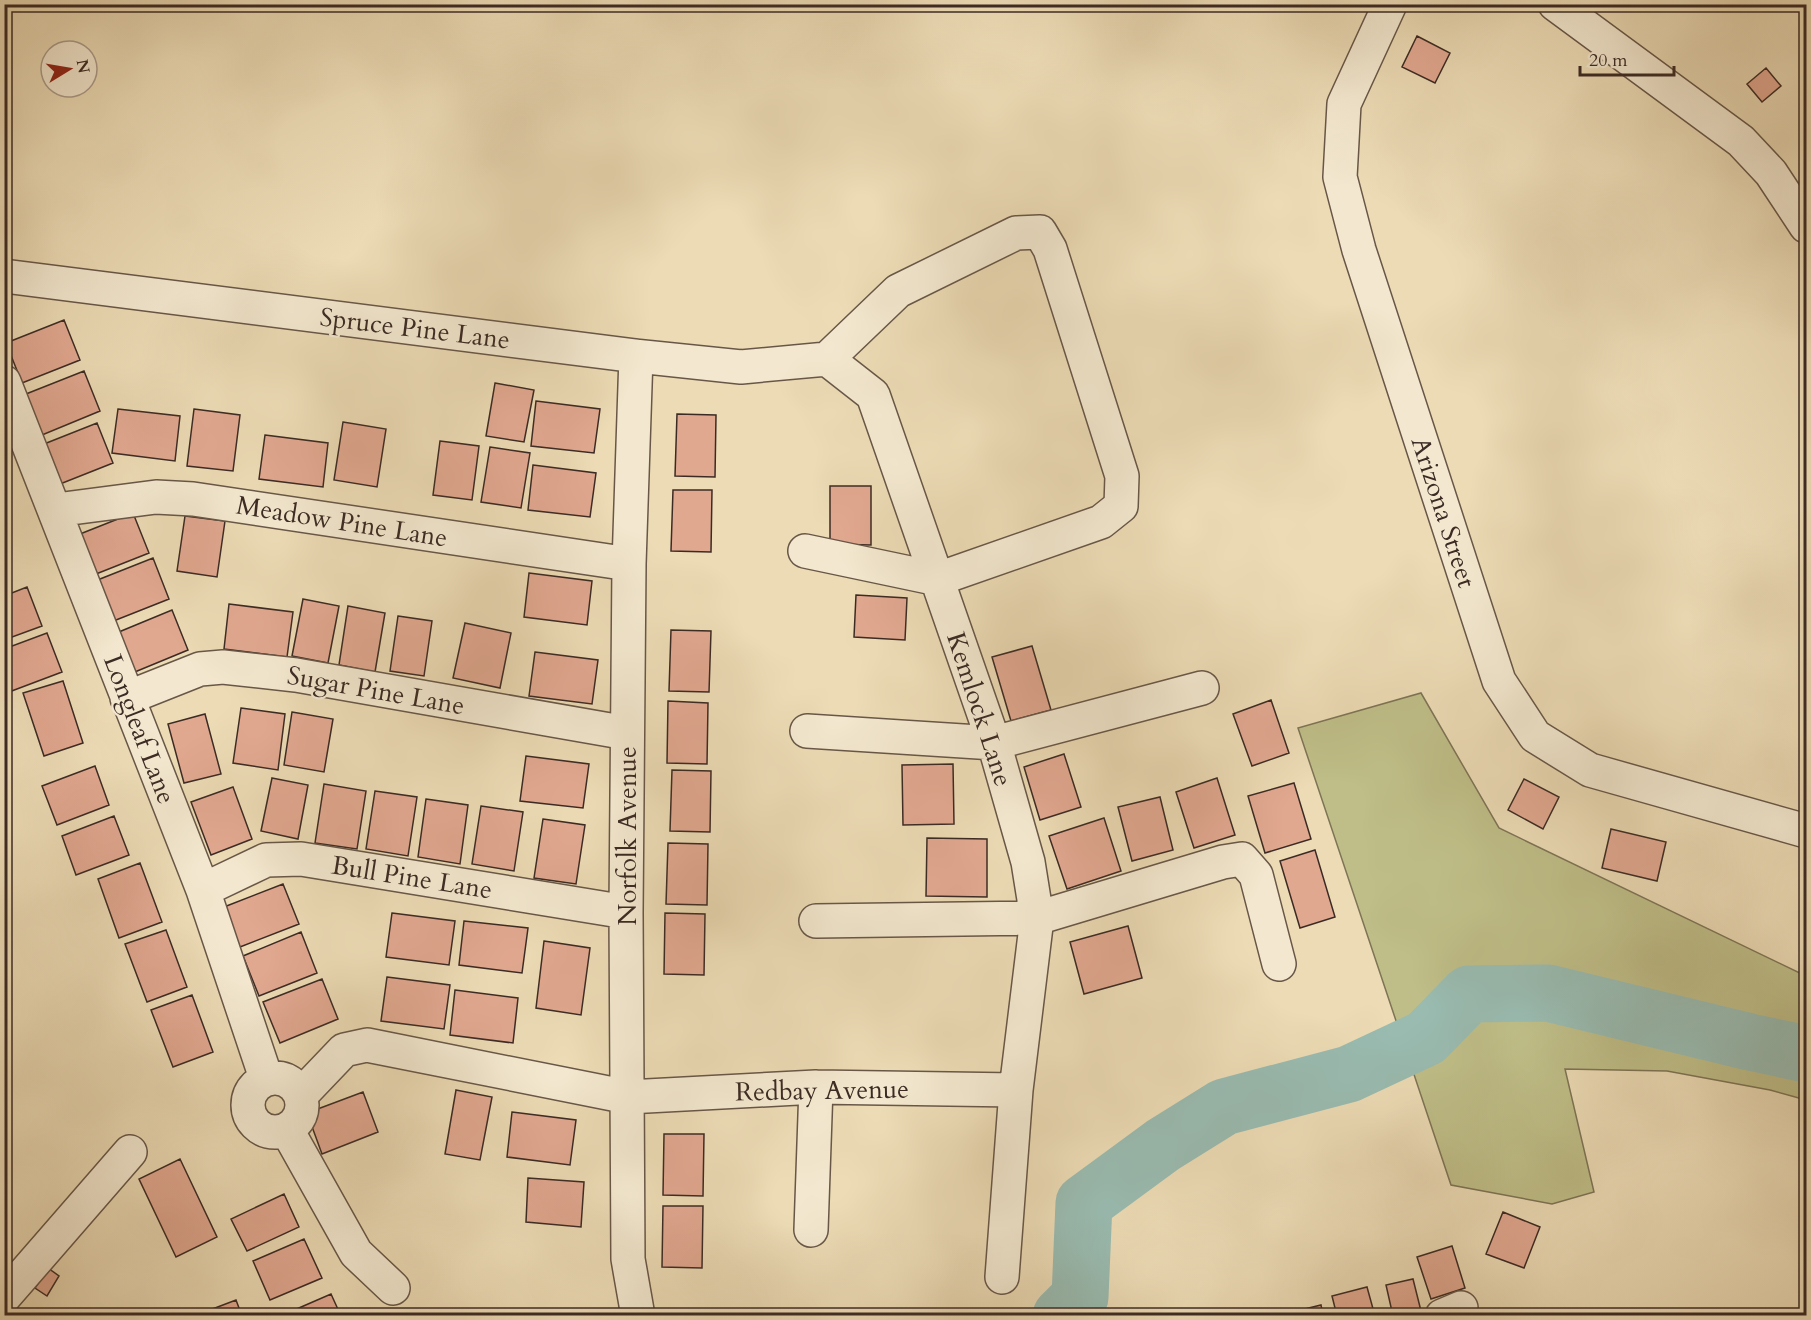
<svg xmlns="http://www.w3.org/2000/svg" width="1811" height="1320" viewBox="0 0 1811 1320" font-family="Cardo,serif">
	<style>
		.green { fill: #bfbe88; stroke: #7e7456; stroke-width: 1.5 }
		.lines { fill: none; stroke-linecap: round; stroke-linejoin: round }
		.river { stroke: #99bbb0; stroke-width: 57 }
		.building { fill: #e1a890; stroke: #3c2b24; stroke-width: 1.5 }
		.street-casing { stroke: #685748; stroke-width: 36 }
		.street { stroke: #f3e8cf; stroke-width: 33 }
		.labels { text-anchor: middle; stroke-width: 4.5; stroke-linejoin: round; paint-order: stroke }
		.street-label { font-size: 26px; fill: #3c2b24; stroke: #f3e8cf }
	</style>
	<rect width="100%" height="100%" fill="#ecdbb5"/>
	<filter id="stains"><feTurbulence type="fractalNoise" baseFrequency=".00333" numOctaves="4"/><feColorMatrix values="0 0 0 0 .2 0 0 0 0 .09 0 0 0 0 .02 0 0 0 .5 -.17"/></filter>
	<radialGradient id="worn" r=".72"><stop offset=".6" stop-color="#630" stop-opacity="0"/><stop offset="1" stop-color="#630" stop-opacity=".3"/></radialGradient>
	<!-- green -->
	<path class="green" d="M 1421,693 L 1499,828 L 1806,976 L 1806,1100 L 1770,1090 L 1667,1071 L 1565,1069 L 1594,1192 L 1552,1204 L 1451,1185 L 1298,728 Z"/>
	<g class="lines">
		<!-- river -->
		<path class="river" d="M 1061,1316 L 1080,1297 L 1084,1203 L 1163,1145 L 1224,1107 L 1349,1074 L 1426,1038 L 1469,994 L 1548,993 L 1750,1042 L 1806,1054"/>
	</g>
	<!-- building -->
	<path class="building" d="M 1417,36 L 1450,53 L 1435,83 L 1402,67 Z
		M 1766,68 L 1781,86 L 1762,102 L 1747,84 Z
		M 64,320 L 80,360 L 22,383 L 6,343 Z
		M 84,371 L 100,411 L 42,435 L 26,394 Z
		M 495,383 L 534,390 L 524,442 L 486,436 Z
		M 536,401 L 600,409 L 594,453 L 531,446 Z
		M 118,409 L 180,416 L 175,461 L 112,453 Z
		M 194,409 L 240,415 L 233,471 L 187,466 Z
		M 677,414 L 716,415 L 715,477 L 675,476 Z
		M 343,422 L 386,429 L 377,487 L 334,480 Z
		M 97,423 L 113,463 L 55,486 L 39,446 Z
		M 265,435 L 328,443 L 323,487 L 259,479 Z
		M 440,441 L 479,446 L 472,500 L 433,495 Z
		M 490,447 L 530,453 L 521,508 L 481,502 Z
		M 533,465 L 596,473 L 590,517 L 528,510 Z
		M 830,486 L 871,486 L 871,545 L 830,544 Z
		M 673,490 L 712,490 L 711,552 L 671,551 Z
		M 133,513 L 149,553 L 91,576 L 75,536 Z
		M 185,516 L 225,521 L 217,577 L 177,571 Z
		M 153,558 L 169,599 L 111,622 L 95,581 Z
		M 529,573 L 592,581 L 587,625 L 524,617 Z
		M 27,587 L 42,626 L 4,640 L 4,596 Z
		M 856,595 L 907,598 L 905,640 L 854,637 Z
		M 303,599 L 339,606 L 328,663 L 292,656 Z
		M 229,604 L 293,612 L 287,657 L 224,649 Z
		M 348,606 L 385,613 L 375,672 L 339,665 Z
		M 172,610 L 188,650 L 130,674 L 114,634 Z
		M 398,616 L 432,621 L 424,676 L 390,671 Z
		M 465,623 L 511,633 L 500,688 L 453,678 Z
		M 671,630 L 711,631 L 709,692 L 669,691 Z
		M 47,633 L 62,672 L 9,692 L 4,681 L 4,649 Z
		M 1032,646 L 1051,710 L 1011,721 L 992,657 Z
		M 535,652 L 598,660 L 592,704 L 529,696 Z
		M 63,681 L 83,743 L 44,756 L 23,693 Z
		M 1271,700 L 1289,753 L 1252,766 L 1233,714 Z
		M 668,701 L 708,703 L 707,764 L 667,763 Z
		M 241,708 L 285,714 L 278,770 L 233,763 Z
		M 292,712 L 333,719 L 324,772 L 284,765 Z
		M 205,714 L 221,774 L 184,783 L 168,724 Z
		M 1064,754 L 1081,807 L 1040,820 L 1024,767 Z
		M 526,756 L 589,764 L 583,808 L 520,801 Z
		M 953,764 L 954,824 L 903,825 L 902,765 Z
		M 95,766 L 109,805 L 57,825 L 42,786 Z
		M 672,770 L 711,771 L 710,832 L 670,831 Z
		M 272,778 L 308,785 L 298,839 L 261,831 Z
		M 1217,778 L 1235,835 L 1194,848 L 1176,792 Z
		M 1524,779 L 1559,797 L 1543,829 L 1508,810 Z
		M 1294,783 L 1311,839 L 1265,853 L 1248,796 Z
		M 324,784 L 366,791 L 357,849 L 315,843 Z
		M 233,787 L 252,839 L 211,855 L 191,802 Z
		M 375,791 L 417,797 L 408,856 L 366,849 Z
		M 1160,797 L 1173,850 L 1132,861 L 1118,807 Z
		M 426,799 L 468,805 L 460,864 L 418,857 Z
		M 481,806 L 523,812 L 514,871 L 472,864 Z
		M 114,816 L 129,855 L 76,875 L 62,836 Z
		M 1104,818 L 1121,871 L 1067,889 L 1049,836 Z
		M 543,819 L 585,825 L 576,884 L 534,878 Z
		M 1611,829 L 1666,842 L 1657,881 L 1602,868 Z
		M 927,838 L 987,839 L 987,897 L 926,896 Z
		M 668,843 L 708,844 L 707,905 L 666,904 Z
		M 1315,850 L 1335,917 L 1300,928 L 1280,861 Z
		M 140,863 L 162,922 L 119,938 L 98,879 Z
		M 283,884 L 299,924 L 240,947 L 224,907 Z
		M 392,913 L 455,921 L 449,965 L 386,957 Z
		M 665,913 L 705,914 L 704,975 L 664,974 Z
		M 464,921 L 528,928 L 522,973 L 459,965 Z
		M 1128,926 L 1142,978 L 1084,994 L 1070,942 Z
		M 166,930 L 187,987 L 147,1002 L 125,944 Z
		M 301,932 L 317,973 L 259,996 L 243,956 Z
		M 544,941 L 590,948 L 581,1015 L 536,1008 Z
		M 387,977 L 450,985 L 444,1029 L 381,1021 Z
		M 322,979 L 338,1019 L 280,1043 L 263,1002 Z
		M 455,990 L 518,998 L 513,1043 L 450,1035 Z
		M 192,995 L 213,1052 L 173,1067 L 151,1010 Z
		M 456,1090 L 492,1097 L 480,1160 L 445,1154 Z
		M 363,1092 L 378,1132 L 322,1154 L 307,1113 Z
		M 512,1112 L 576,1120 L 570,1165 L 507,1157 Z
		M 664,1134 L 704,1134 L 703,1196 L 663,1195 Z
		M 180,1159 L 217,1237 L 176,1257 L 139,1179 Z
		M 528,1178 L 584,1182 L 581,1227 L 526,1222 Z
		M 284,1194 L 299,1227 L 247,1251 L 231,1219 Z
		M 663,1206 L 703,1206 L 702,1268 L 662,1267 Z
		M 1503,1212 L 1540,1227 L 1524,1268 L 1486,1254 Z
		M 304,1239 L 322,1278 L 270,1300 L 253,1261 Z
		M 1452,1246 L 1465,1288 L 1431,1299 L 1417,1257 Z
		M 48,1268 L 59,1276 L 47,1296 L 35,1288 Z
		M 1413,1279 L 1421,1311 L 1393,1316 L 1386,1285 Z
		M 1367,1287 L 1375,1316 L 1337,1316 L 1332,1296 Z
		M 331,1294 L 341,1316 L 294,1316 L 292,1311 Z
		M 236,1300 L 242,1316 L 194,1316 Z
		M 1321,1305 L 1323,1316 L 1292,1316 L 1292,1312 Z"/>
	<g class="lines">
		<defs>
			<path id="street" d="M 1390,4 L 1344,104 L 1340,177 L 1359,250 L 1499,681 L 1535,736 L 1590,770 L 1806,831
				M 1555,4 L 1741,141 L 1771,173 L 1806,226
				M 4,276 L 636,356 L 741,367 L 827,359
				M 636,356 L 629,564 L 626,912 L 628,1259 L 638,1316
				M 827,359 L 873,395 L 994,743 L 1028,862 L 1037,918 L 1016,1090 L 1002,1277
				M 4,382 L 203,890 L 266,1078
				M 56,510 L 156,497 L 193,499 L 629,564
				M 805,551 L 938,579 L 1101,522 L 1121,506 L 1122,476 L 1050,249 L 1040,232 L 1016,233 L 898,291 L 827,359
				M 127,698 L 200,669 L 223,667 L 296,675 L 627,733
				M 807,731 L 994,743 L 1202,688
				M 203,890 L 266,860 L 301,859 L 626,912
				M 816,921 L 1037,918 L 1223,862 L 1242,859 L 1256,875 L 1279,964
				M248 1105a27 27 0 1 1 54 0a27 27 0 1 1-54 0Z
				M 301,1095 L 344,1050 L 367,1045 L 628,1097 L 816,1087 L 1016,1090
				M 287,1130 L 356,1253 L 393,1288
				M 811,1230 L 816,1087
				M 4,1297 L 130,1152
				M 1442,1316 L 1461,1308"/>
		</defs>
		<!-- street casing -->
		<use href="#street" class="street-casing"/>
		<!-- street -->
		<use href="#street" class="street"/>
	</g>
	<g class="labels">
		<!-- street labels -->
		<g class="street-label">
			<text transform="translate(415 328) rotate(7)" y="9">Spruce Pine Lane</text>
			<text transform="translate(1444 512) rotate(72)" y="9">Arizona Street</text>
			<text transform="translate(342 521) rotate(9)" y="9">Meadow Pine Lane</text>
			<text transform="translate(376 690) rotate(10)" y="9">Sugar Pine Lane</text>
			<text transform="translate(980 709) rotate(72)" y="9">Kemlock Lane</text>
			<text transform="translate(140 729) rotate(69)" y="9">Longleaf Lane</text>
			<text transform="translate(627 836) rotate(-90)" y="9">Norfolk Avenue</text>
			<text transform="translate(412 877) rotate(9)" y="9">Bull Pine Lane</text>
			<text transform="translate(822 1090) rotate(-1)" y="9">Redbay Avenue</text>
		</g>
	</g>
	<!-- margin -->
	<rect width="1811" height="1320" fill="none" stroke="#ecdbb5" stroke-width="24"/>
	<rect x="6" y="6" width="1799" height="1308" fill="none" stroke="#3c2b24" stroke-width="3"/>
	<rect x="12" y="12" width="1787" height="1296" fill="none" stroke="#3c2b24" stroke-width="1.5"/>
	<!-- north arrow -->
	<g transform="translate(69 69) rotate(79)"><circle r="28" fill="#f3e8cf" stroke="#aa9c8b" stroke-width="1.5"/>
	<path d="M0-4.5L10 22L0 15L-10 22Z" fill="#8f2418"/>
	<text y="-9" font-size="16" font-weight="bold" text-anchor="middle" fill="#3c2b24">N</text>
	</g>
	<!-- scale -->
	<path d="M1580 66v9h94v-9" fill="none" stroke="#3c2b24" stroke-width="3"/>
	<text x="1589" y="66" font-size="18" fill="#3c2b24" stroke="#f3e8cf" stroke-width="4.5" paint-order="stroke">20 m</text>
	<rect width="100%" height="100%" filter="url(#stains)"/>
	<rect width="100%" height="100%" fill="url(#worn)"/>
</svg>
